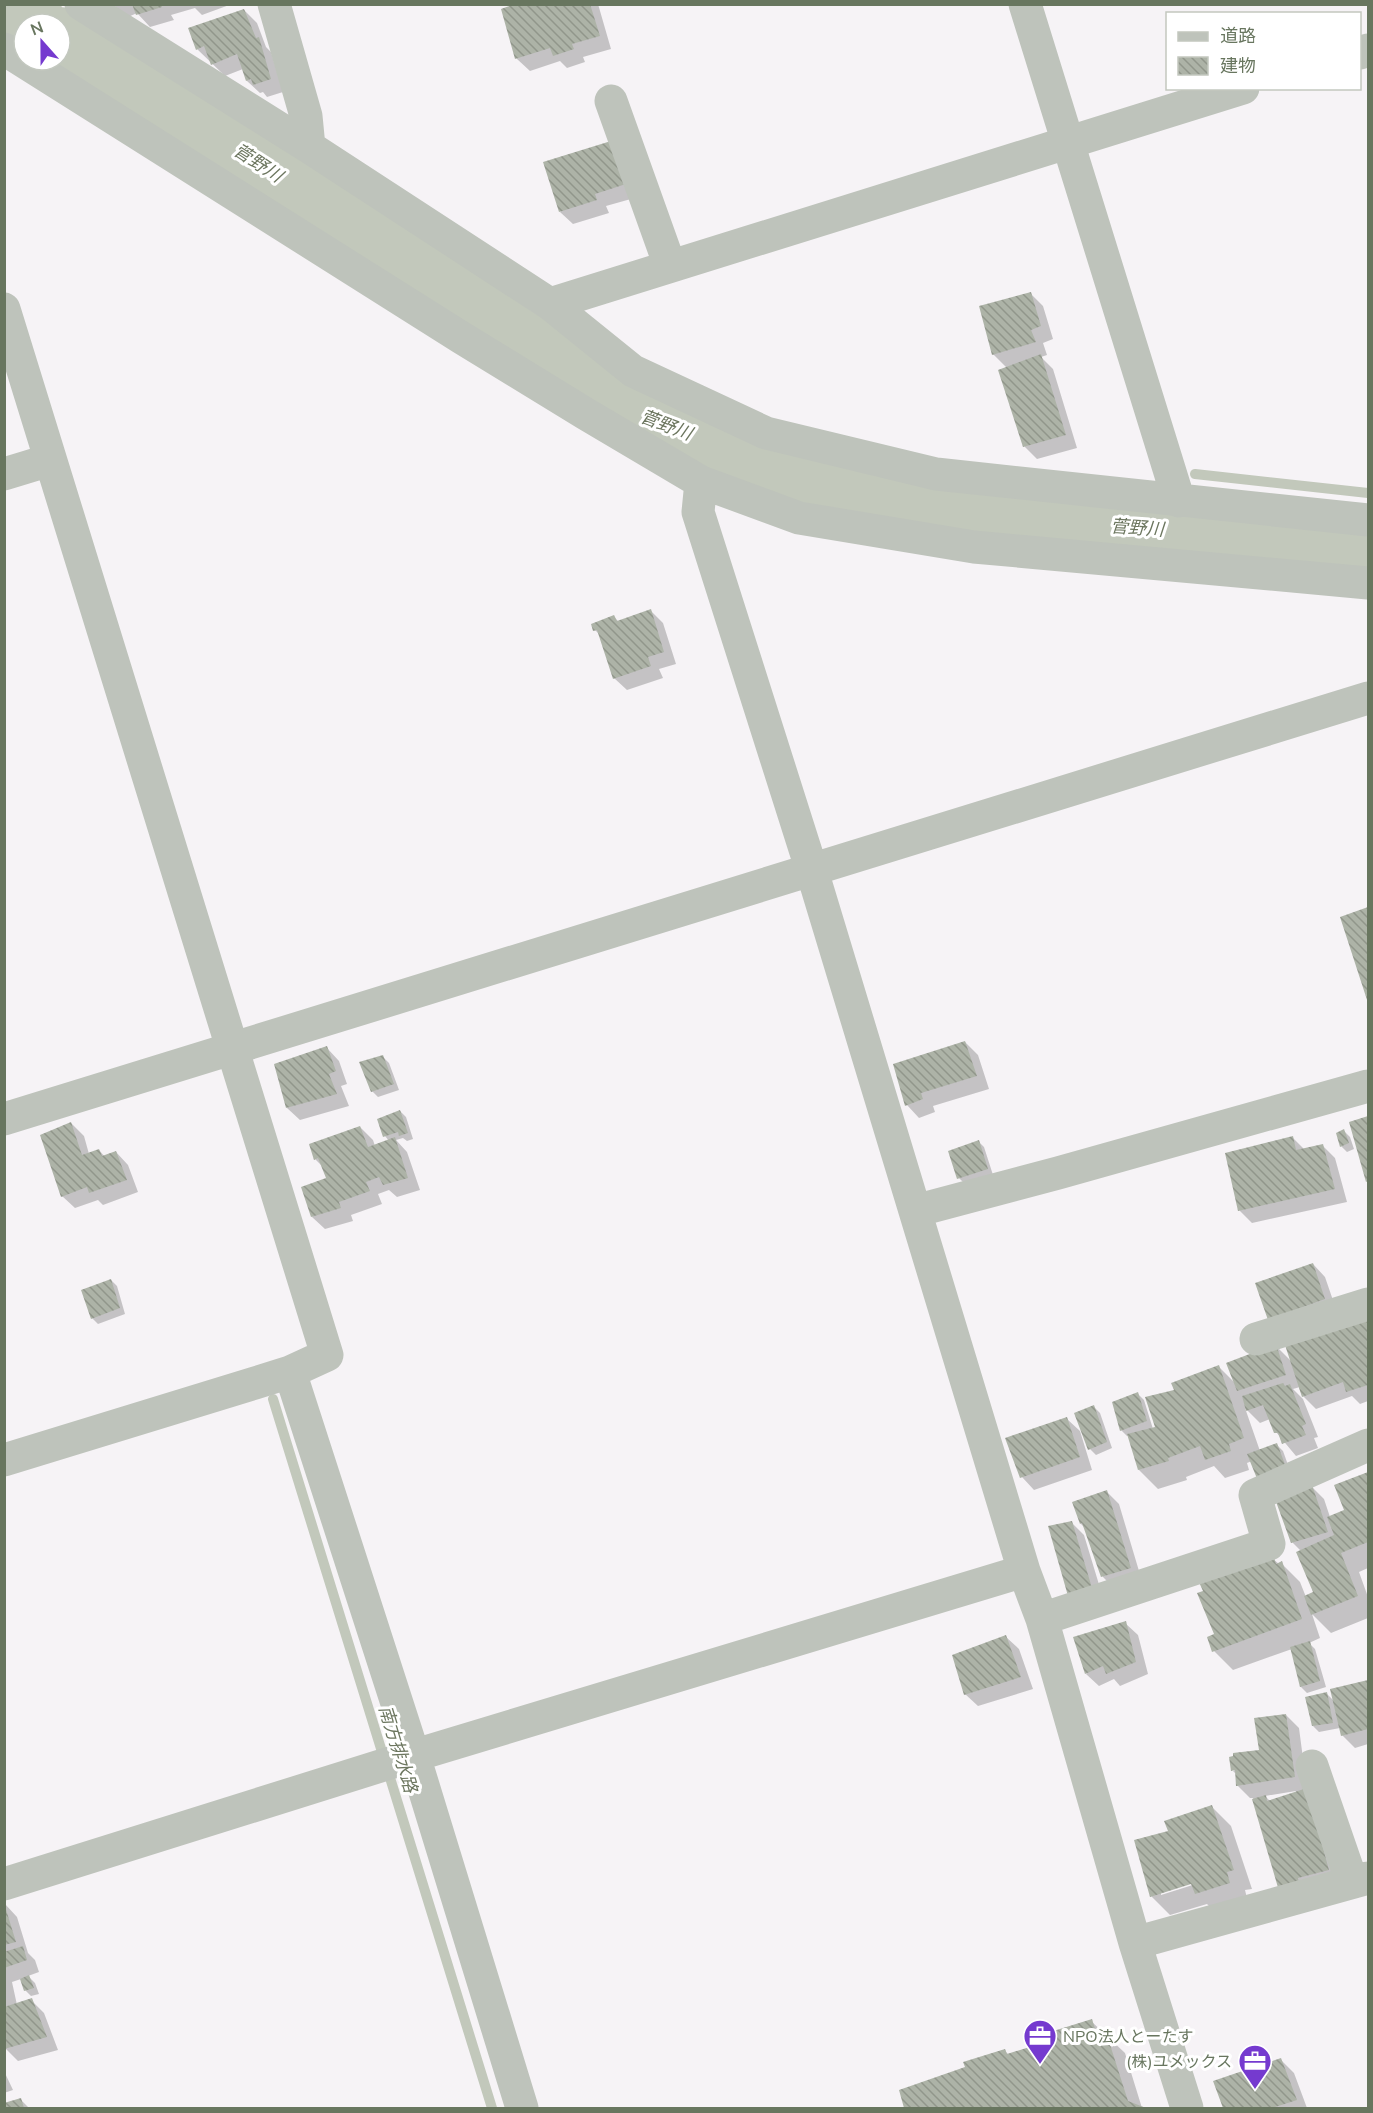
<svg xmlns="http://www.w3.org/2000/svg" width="1373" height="2113" viewBox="0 0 1373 2113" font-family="Mulish,'Noto Sans JP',sans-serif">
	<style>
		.shadow { fill: #0003; fill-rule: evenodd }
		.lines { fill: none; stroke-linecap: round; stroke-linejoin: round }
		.stream { stroke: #c2c8bb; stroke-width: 10 }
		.river { stroke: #c2c8bb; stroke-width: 64 }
		.building { fill: url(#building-back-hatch) }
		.street { stroke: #bec3bb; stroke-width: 33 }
		.labels { text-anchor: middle; stroke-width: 6; stroke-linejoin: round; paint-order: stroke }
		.poi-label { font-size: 16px; fill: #68765f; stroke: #fff; text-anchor: start }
		.water-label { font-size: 18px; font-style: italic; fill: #6c765f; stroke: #fff }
	</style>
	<defs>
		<pattern id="building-back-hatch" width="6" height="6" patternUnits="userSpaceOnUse" patternTransform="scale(1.5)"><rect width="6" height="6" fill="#adb3a7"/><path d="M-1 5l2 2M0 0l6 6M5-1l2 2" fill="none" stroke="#91968b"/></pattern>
	</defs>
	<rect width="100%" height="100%" fill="#f6f3f6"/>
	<!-- shadow -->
	<path class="shadow" d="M 113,4 L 232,4 L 202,15 L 195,8 L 171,15 L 174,20 L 150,27 L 137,13 L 126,18 Z
		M 520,4 L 598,4 L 611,49 L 583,57 L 585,62 L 567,68 L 560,61 L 530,71 L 517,59 L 503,10 Z
		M 244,10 L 257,23 L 266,47 L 271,52 L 283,92 L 267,97 L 263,92 L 260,93 L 247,81 L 243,69 L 225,76 L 197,49 Z
		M 611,142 L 638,197 L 606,206 L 609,213 L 573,224 L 560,212 Z
		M 1030,293 L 1043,306 L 1053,339 L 1043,343 L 1047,355 L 1041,357 L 1053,369 L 1077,448 L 1037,459 L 1024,446 L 1007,368 L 993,354 Z
		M 651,611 L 663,623 L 676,664 L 659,669 L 663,678 L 627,690 L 614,678 L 601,636 L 595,630 L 614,617 L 619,622 Z
		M 1368,909 L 1368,999 L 1342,918 Z
		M 965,1042 L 978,1055 L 989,1089 L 933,1106 L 935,1112 L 919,1118 L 907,1105 Z
		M 327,1048 L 339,1061 L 347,1084 L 341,1086 L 349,1106 L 300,1120 L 287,1108 Z
		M 383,1057 L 389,1063 L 399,1090 L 378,1097 L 372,1091 Z
		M 400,1111 L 406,1117 L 413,1139 L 407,1141 L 403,1138 L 396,1140 L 407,1152 L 420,1190 L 397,1197 L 389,1190 L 378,1194 L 382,1204 L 351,1215 L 353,1221 L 325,1229 L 312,1217 L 328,1179 L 324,1168 L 315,1159 L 360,1127 L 373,1140 L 375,1146 L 389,1141 L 385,1136 Z
		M 1368,1118 L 1368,1182 L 1351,1123 Z
		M 71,1123 L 84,1136 L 89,1154 L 99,1150 L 105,1157 L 116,1152 L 128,1165 L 138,1192 L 103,1205 L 98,1200 L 75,1208 L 62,1196 Z
		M 1344,1131 L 1350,1137 L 1354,1149 L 1347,1152 L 1341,1146 Z
		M 1292,1137 L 1305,1150 L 1323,1146 L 1335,1158 L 1347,1202 L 1252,1223 L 1239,1210 Z
		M 978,1141 L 984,1147 L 993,1175 L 965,1184 L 959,1178 Z
		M 1313,1264 L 1325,1277 L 1337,1312 L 1282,1331 Z
		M 111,1280 L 117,1286 L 125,1314 L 98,1324 L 92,1318 Z
		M 1364,1317 L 1368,1321 L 1368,1401 L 1360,1404 L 1352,1396 L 1316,1409 L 1303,1396 L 1300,1387 L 1293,1389 L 1303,1399 L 1318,1437 L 1314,1438 L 1318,1448 L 1296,1456 L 1276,1432 L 1270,1419 L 1260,1423 L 1245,1408 L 1260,1451 L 1277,1445 L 1283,1451 L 1292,1476 L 1252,1461 L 1247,1463 L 1249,1470 L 1225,1478 L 1214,1466 L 1186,1477 L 1187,1480 L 1158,1489 L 1139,1470 L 1129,1436 L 1127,1436 L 1121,1430 L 1138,1394 L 1144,1400 L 1153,1429 L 1156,1429 L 1176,1391 L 1219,1367 L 1235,1383 L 1276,1346 L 1292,1362 Z
		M 1094,1407 L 1100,1413 L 1112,1448 L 1096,1455 L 1090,1449 Z
		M 1067,1419 L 1080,1431 L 1092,1470 L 1034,1490 L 1022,1477 Z
		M 1368,1474 L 1368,1568 L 1359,1572 L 1368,1597 L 1368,1618 L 1331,1633 L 1312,1614 L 1320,1638 L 1309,1643 L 1315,1649 L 1326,1687 L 1307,1693 L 1301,1687 L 1292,1649 L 1233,1670 L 1214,1651 L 1216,1635 L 1273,1559 L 1279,1564 L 1281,1563 L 1300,1582 L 1306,1597 L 1315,1593 L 1301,1551 L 1292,1542 L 1312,1487 L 1324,1499 L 1330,1517 L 1346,1511 L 1336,1486 Z
		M 1106,1491 L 1119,1504 L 1142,1581 L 1115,1589 L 1103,1577 L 1085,1528 L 1081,1524 L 1074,1503 Z
		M 1071,1522 L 1084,1535 L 1104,1601 L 1082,1608 Z
		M 1125,1623 L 1138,1635 L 1148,1674 L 1120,1686 L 1114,1679 L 1099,1686 L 1086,1674 Z
		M 1006,1637 L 1019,1649 L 1033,1689 L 978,1706 L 965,1694 Z
		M 1368,1682 L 1368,1744 L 1355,1748 L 1342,1735 L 1340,1728 L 1319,1732 L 1313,1726 L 1327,1694 L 1335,1702 L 1332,1690 Z
		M 1286,1715 L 1299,1728 L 1307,1789 L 1341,1882 L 1280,1890 L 1253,1798 L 1250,1798 L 1237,1785 L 1237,1775 L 1233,1771 L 1261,1752 ZM 1296,1791 L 1296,1793 L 1270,1801 L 1265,1796 Z
		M 1212,1807 L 1231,1826 L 1252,1889 L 1245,1890 L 1248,1902 L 1215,1912 L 1207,1904 L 1170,1915 L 1151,1896 L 1170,1832 ZM 1198,1880 L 1199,1883 L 1161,1895 L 1161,1892 Z
		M 5,1904 L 17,1917 L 28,1953 L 35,1960 L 39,1972 L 28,1976 L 35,1983 L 39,1994 L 31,1996 L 25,1990 L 21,1979 L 12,1982 L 17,2005 L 31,2000 L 44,2013 L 58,2050 L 18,2061 L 4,2047 Z
		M 1091,2021 L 1125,2053 L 1142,2108 L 906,2108 L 901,2091 L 967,2068 L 1005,2051 L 1009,2055 L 1051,2042 Z
		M 1281,2060 L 1294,2073 L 1307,2108 L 1225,2108 L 1215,2082 Z
		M 4,2071 L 13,2090 L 4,2093 Z
		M 21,2100 L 29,2108 L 4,2108 L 4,2105 Z"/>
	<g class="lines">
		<!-- stream -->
		<path class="stream" d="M 1195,474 L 1368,493
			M 273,1399 L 492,2108"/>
		<!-- river -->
		<path class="river" d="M 4,5 L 35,24
			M 60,39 L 244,153 L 513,337 L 627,410 L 875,505 L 947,516 L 1238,534 L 1279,529 L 1368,545"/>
	</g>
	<!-- building -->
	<path class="building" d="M 132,4 L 161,4 L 162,7 L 136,15 Z
		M 515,4 L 590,4 L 600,36 L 572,44 L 574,49 L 553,56 L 550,48 L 515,59 L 501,9 Z
		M 244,9 L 256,38 L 259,37 L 271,79 L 253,85 L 251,79 L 246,81 L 237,54 L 211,65 L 204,46 L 196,50 L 188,28 Z
		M 611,141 L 626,184 L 595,194 L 597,200 L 559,212 L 543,162 Z
		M 1031,292 L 1041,326 L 1031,330 L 1036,342 L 992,355 L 979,306 Z
		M 1041,354 L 1066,435 L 1023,447 L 998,370 Z
		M 651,609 L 664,652 L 648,657 L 651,666 L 613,679 L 597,630 L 593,631 L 591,624 L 614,615 L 617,621 Z
		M 1368,907 L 1368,1003 L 1340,917 Z
		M 965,1041 L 977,1076 L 921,1093 L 923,1099 L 905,1106 L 893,1064 Z
		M 327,1046 L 336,1071 L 329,1074 L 337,1094 L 286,1108 L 274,1064 Z
		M 383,1055 L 394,1084 L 371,1092 L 359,1062 Z
		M 400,1110 L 408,1133 L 399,1136 L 398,1132 L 383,1137 L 377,1119 Z
		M 1368,1116 L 1368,1181 L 1366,1182 L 1349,1122 Z
		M 71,1122 L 82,1155 L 99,1149 L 102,1156 L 116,1151 L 127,1180 L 89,1193 L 87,1187 L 61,1197 L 40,1135 Z
		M 360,1126 L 368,1147 L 395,1137 L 408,1178 L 383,1185 L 379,1177 L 366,1182 L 370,1191 L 339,1202 L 341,1208 L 311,1217 L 301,1187 L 326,1178 L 318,1158 L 314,1160 L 309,1144 Z
		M 1344,1129 L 1349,1143 L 1340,1147 L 1336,1133 Z
		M 1293,1136 L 1296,1150 L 1323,1144 L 1335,1189 L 1238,1211 L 1225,1153 Z
		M 979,1140 L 988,1169 L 957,1179 L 948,1151 Z
		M 1313,1263 L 1325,1299 L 1268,1320 L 1255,1283 Z
		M 111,1279 L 120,1308 L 91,1319 L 81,1290 Z
		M 1365,1315 L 1368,1326 L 1368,1385 L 1346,1392 L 1343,1382 L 1302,1397 L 1285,1345 Z
		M 1276,1344 L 1286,1375 L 1237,1391 L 1226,1363 Z
		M 1219,1365 L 1244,1438 L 1229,1444 L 1231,1451 L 1205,1460 L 1200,1446 L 1168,1458 L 1169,1461 L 1138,1470 L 1127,1434 L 1155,1427 L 1145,1397 L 1174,1390 L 1171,1383 Z
		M 1283,1383 L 1285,1386 L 1290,1384 L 1306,1424 L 1302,1426 L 1306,1435 L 1282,1444 L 1278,1433 L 1274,1433 L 1263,1405 L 1246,1411 L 1242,1396 Z
		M 1138,1392 L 1147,1421 L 1120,1431 L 1112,1402 Z
		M 1094,1405 L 1107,1442 L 1088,1450 L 1074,1413 Z
		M 1067,1417 L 1080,1457 L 1020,1478 L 1005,1438 Z
		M 1277,1443 L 1287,1470 L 1258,1481 L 1247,1454 Z
		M 1368,1472 L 1368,1542 L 1341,1553 L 1358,1596 L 1311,1615 L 1304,1596 L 1313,1592 L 1296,1552 L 1334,1535 L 1327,1517 L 1344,1510 L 1334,1485 Z
		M 1312,1485 L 1328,1532 L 1291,1543 L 1275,1499 Z
		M 1107,1490 L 1131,1568 L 1101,1577 L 1082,1523 L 1080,1524 L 1072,1502 Z
		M 1072,1521 L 1092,1588 L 1068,1596 L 1048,1526 Z
		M 1274,1557 L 1276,1564 L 1282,1561 L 1302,1619 L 1212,1652 L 1207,1637 L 1214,1634 L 1197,1593 L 1203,1591 L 1198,1580 Z
		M 1126,1621 L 1136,1662 L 1106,1674 L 1103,1666 L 1085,1674 L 1073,1637 Z
		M 1006,1635 L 1021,1677 L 964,1695 L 952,1655 Z
		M 1310,1641 L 1320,1681 L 1300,1687 L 1290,1647 Z
		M 1368,1680 L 1368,1729 L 1341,1736 L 1330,1689 Z
		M 1327,1692 L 1333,1723 L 1312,1726 L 1305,1697 Z
		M 1286,1714 L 1295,1777 L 1236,1786 L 1235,1770 L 1231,1771 L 1229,1757 L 1233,1756 L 1233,1753 L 1259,1750 L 1254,1718 Z
		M 1307,1788 L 1329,1870 L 1298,1878 L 1299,1884 L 1279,1891 L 1252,1799 L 1266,1795 L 1267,1801 Z
		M 1212,1805 L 1234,1870 L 1227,1872 L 1230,1883 L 1195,1894 L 1191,1884 L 1150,1897 L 1134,1840 L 1168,1831 L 1164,1821 Z
		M 4,1903 L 16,1942 L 4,1945 Z
		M 23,1946 L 27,1960 L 4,1968 L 4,1952 Z
		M 29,1975 L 34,1988 L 24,1991 L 20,1979 Z
		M 32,1998 L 47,2037 L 4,2049 L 4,2007 Z
		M 1092,2019 L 1097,2035 L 1106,2032 L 1128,2101 L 1146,2108 L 904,2108 L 899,2090 L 965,2067 L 963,2062 L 1005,2049 L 1007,2054 L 1049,2041 L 1047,2033 Z
		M 1281,2058 L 1297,2100 L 1272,2108 L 1223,2108 L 1213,2081 Z
		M 21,2098 L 24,2108 L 4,2108 L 4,2103 Z"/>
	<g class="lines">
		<!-- street -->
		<path class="street" d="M 81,4 L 309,147 L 550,304 L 633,371 L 766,433 L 936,474 L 1368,520
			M 274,4 L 306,116 L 309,147
			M 1025,4 L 1179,501
			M 4,49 L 462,338 L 586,414 L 701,482 L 799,518 L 974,547 L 1368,583
			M 1360,53 L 1368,50
			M 611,101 L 670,266
			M 550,304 L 1243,88
			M 4,309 L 327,1355 L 290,1372 L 255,1383 L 4,1460
			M 4,474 L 50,460
			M 701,482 L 698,512 L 812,871 L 1024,1571 L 1042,1619 L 1135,1943 L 1187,2108
			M 4,1119 L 1368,698
			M 915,1211 L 1058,1173 L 1368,1086
			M 1256,1339 L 1368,1304
			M 290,1372 L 414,1756 L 522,2108
			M 1042,1619 L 1269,1544 L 1255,1495 L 1368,1445
			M 1312,1766 L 1352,1882
			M 4,1884 L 409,1757 L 1024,1571
			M 1135,1943 L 1368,1878"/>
	</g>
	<!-- icons -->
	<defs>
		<symbol id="office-pin" viewBox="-11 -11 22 30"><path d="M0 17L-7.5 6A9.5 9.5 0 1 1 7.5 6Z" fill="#753acf" stroke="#fff"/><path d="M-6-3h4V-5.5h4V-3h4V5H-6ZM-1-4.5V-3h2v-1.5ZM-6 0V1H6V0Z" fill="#fff"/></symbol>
	</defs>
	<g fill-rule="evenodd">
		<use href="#office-pin" x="1021" y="2017" width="38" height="52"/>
		<use href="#office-pin" x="1236" y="2042" width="38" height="52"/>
	</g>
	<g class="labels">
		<!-- poi labels -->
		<g class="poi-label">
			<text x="1063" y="2042">NPO法人とーたす</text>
			<text x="1232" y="2067" text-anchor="end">(株)ユメックス</text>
		</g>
		<!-- water labels -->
		<g class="water-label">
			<text transform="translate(258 163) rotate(33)" y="6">菅野川</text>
			<text transform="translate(666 425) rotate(21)" y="6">菅野川</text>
			<text transform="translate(1137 528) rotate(4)" y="6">菅野川</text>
			<text transform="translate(398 1749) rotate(73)" y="6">南方排水路</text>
		</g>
	</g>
	<!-- border -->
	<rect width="1373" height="2113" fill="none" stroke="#68765f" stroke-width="12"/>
	<!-- legend -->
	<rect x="1166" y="12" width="195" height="78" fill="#ffffff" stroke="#c3c8bf" stroke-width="1.5"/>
	<rect x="1178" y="32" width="30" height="9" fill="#bec3bb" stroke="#c3c8bf" stroke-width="1.5"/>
	<text x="1220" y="42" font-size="18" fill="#68765f">道路</text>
	<rect x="1178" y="57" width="30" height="18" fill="url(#building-back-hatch)" stroke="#c3c8bf" stroke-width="1.5"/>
	<text x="1220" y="72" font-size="18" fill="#68765f">建物</text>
	<!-- north arrow -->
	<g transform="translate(42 42) rotate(339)"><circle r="28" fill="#ffffff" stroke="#c3c8bf" stroke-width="1.5"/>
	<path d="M0-4.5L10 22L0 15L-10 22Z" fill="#753acf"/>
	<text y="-9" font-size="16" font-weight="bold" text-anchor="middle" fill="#68765f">N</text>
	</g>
</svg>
